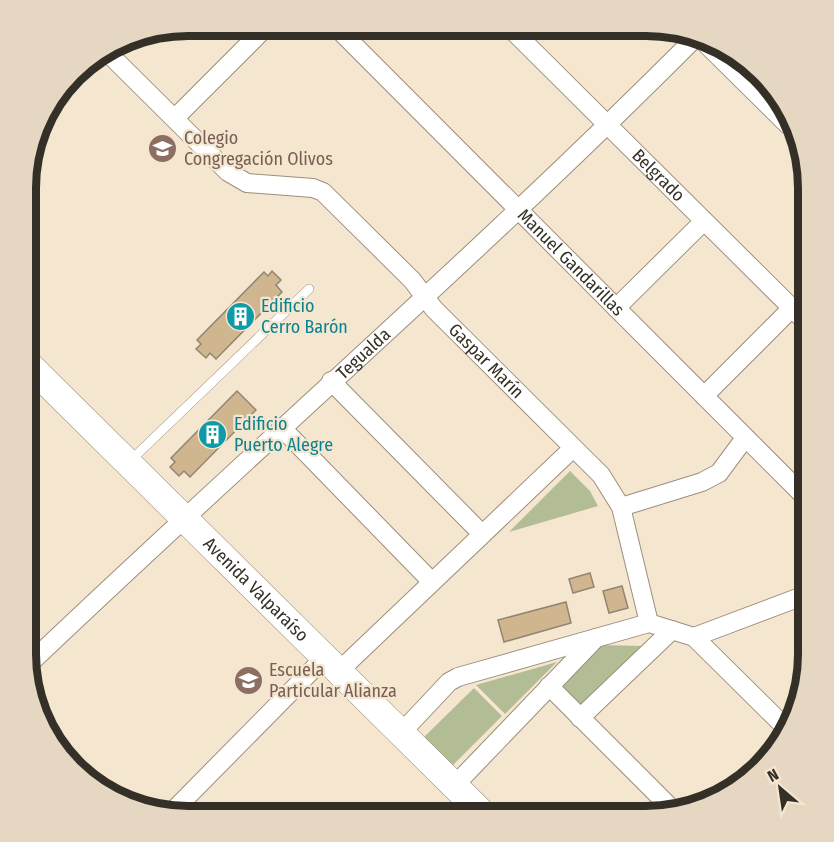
<svg xmlns="http://www.w3.org/2000/svg" width="834" height="842" viewBox="0 0 834 842" font-family="'Fira Sans Condensed',sans-serif">
	<style>
		.green { fill: #b3bd95 }
		.building { fill: #d0b68e; stroke: #938572; stroke-width: 1.5 }
		.lines { fill: none; stroke-linecap: round; stroke-linejoin: round }
		.service-casing { stroke: #9c8f7b; stroke-width: 10 }
		.minor-casing { stroke: #9c8f7b; stroke-width: 20 }
		.secondary-casing { stroke: #9c8f7b; stroke-width: 28 }
		.service { stroke: #fff; stroke-width: 9 }
		.minor { stroke: #fff; stroke-width: 18 }
		.secondary { stroke: #fff; stroke-width: 27 }
		.labels { text-anchor: middle; stroke-width: 4.5; stroke-linejoin: round; paint-order: stroke }
		.education-label { font-size: 18px; fill: #785e54; stroke: #f5e6d0; text-anchor: start }
		.street-label { font-size: 18px; fill: #353027; stroke: #f5e6d0 }
		.culture-label { font-size: 18px; fill: #0d838f; stroke: #f5e6d0; text-anchor: start }
		.rim { fill: none; stroke: #353027; stroke-width: 8 }
	</style>
	<rect width="100%" height="100%" fill="#f5e6d0"/>
	<!-- green -->
	<path class="green" d="M 570,471 L 590,491 L 598,506 L 509,532 Z
		M 599,645 L 646,646 L 576,715 L 552,691 Z
		M 557,662 L 505,714 L 476,685 Z
		M 474,688 L 502,716 L 450,768 L 422,739 Z"/>
	<!-- building -->
	<path class="building" d="M 272,271 L 281,280 L 276,285 L 282,292 L 216,359 L 210,353 L 206,358 L 196,349 L 201,344 L 197,340 L 264,272 L 268,276 Z
		M 237,391 L 256,410 L 190,477 L 184,471 L 179,476 L 170,467 L 175,462 L 171,458 Z
		M 590,573 L 594,587 L 573,593 L 569,579 Z
		M 622,586 L 628,608 L 609,613 L 603,591 Z
		M 566,602 L 571,623 L 504,642 L 498,620 Z"/>
	<g class="lines">
		<defs>
			<path id="service" d="M 129,462 L 309,289"/>
			<g id="minor">
				<path id="s1" d="M 335,26 L 808,500"/>
				<path id="s2" d="M 508,26 L 808,324"/>
				<path d="M 701,39 L 788,125"/>
				<path id="s3" d="M 106,51 L 228,172 L 247,183 L 313,188 L 323,192 L 412,280 L 434,309 L 601,475 L 621,507 L 649,623"/>
				<path d="M 175,118 L 267,26"/>
				<path d="M 616,308 L 704,221"/>
				<path d="M 331,381 L 482,534"/>
				<path d="M 704,396 L 792,308"/>
				<path d="M 281,427 L 432,582"/>
				<path d="M 621,507 L 702,482 L 719,473 L 745,438"/>
				<path d="M 694,637 L 788,730"/>
				<path id="s4" d="M 27,666 C 248,455 480,254 696,37"/>
				<path d="M 339,671 L 572,449"/>
				<path d="M 549,686 L 673,810"/>
				<path d="M 580,718 L 672,630"/>
				<path d="M 401,733 L 449,682 L 458,677 L 649,623 L 694,637 L 808,594"/>
				<path d="M 454,786 L 596,638"/>
				<path d="M 170,814 L 325,657"/>
			</g>
			<g id="secondary">
				<path id="s5" d="M 27,363 L 485,816"/>
			</g>
		</defs>
		<!-- service casing -->
		<use href="#service" class="service-casing"/>
		<!-- minor casing -->
		<use href="#minor" class="minor-casing"/>
		<!-- secondary casing -->
		<use href="#secondary" class="secondary-casing"/>
		<!-- service -->
		<use href="#service" class="service"/>
		<!-- minor -->
		<use href="#minor" class="minor"/>
		<!-- secondary -->
		<use href="#secondary" class="secondary"/>
	</g>
	<!-- icons -->
	<defs>
		<symbol id="school-disc" viewBox="-11 -11 22 22"><circle r="9.5" fill="#8d6e63" stroke="#f5e6d0"/><path d="M0-5L7-2L0 1L-7-2ZM-4 1L0 2.5L4 1V4Q0 6-4 4Z" fill="#fff"/></symbol>
		<symbol id="building-disc" viewBox="-11 -11 22 22"><circle r="9.5" fill="#0f9aa8" stroke="#f5e6d0"/><path d="M-4-6H4V6H1V3H-1V6H-4ZM-2.5-4.3h1.7v1.8h-1.7ZM.8-4.3h1.7v1.8H.8ZM-2.5-1h1.7V.8h-1.7ZM.8-1h1.7V.8H.8Z" fill="#fff"/></symbol>
	</defs>
	<g fill-rule="evenodd">
		<use href="#school-disc" x="146" y="132" width="33" height="33"/>
		<use href="#building-disc" x="224" y="300" width="33" height="33"/>
		<use href="#building-disc" x="196" y="418" width="33" height="33"/>
		<use href="#school-disc" x="232" y="664" width="33" height="33"/>
	</g>
	<g class="labels">
		<!-- education labels -->
		<g class="education-label">
			<text x="184" y="144">Colegio<tspan x="184" dy="21">Congregación Olivos</tspan></text>
			<text x="269" y="676">Escuela<tspan x="269" dy="21">Particular Alianza</tspan></text>
		</g>
		<!-- street labels -->
		<g class="street-label">
			<text dy="6" stroke="none"><textPath href="#s2" startOffset="212">Belgrado</textPath></text>
			<text dy="6" stroke="none"><textPath href="#s1" startOffset="334">Manuel Gandarillas</textPath></text>
			<text dy="6" stroke="none"><textPath href="#s4" startOffset="459">Tegualda</textPath></text>
			<text dy="6" stroke="none"><textPath href="#s3" startOffset="506">Gaspar Marín</textPath></text>
			<text dy="6" stroke="none"><textPath href="#s5" startOffset="322">Avenida Valparaíso</textPath></text>
		</g>
		<!-- culture labels -->
		<g class="culture-label">
			<text x="261" y="312">Edificio<tspan x="261" dy="21">Cerro Barón</tspan></text>
			<text x="234" y="430">Edificio<tspan x="234" dy="21">Puerto Alegre</tspan></text>
		</g>
	</g>
	<!-- crop -->
	<path d="M0 0H834V842H0ZM188 36H646A152 152 0 0 1 798 188V654A152 152 0 0 1 646 806H188A152 152 0 0 1 36 654V188A152 152 0 0 1 188 36Z" fill="#e6d7c2" fill-rule="evenodd"/>
	<path class="rim" d="M188 36H646A152 152 0 0 1 798 188V654A152 152 0 0 1 646 806H188A152 152 0 0 1 36 654V188A152 152 0 0 1 188 36Z"/>
	<!-- north arrow -->
	<g transform="translate(780 788) rotate(331)" stroke="#f5e6d0" stroke-width="4.5" paint-order="stroke">
	<path d="M0-4.5L10 22L0 15L-10 22Z" fill="#353027"/>
	<text y="-9" font-size="16" font-weight="bold" text-anchor="middle" fill="#353027">N</text>
	</g>
</svg>
